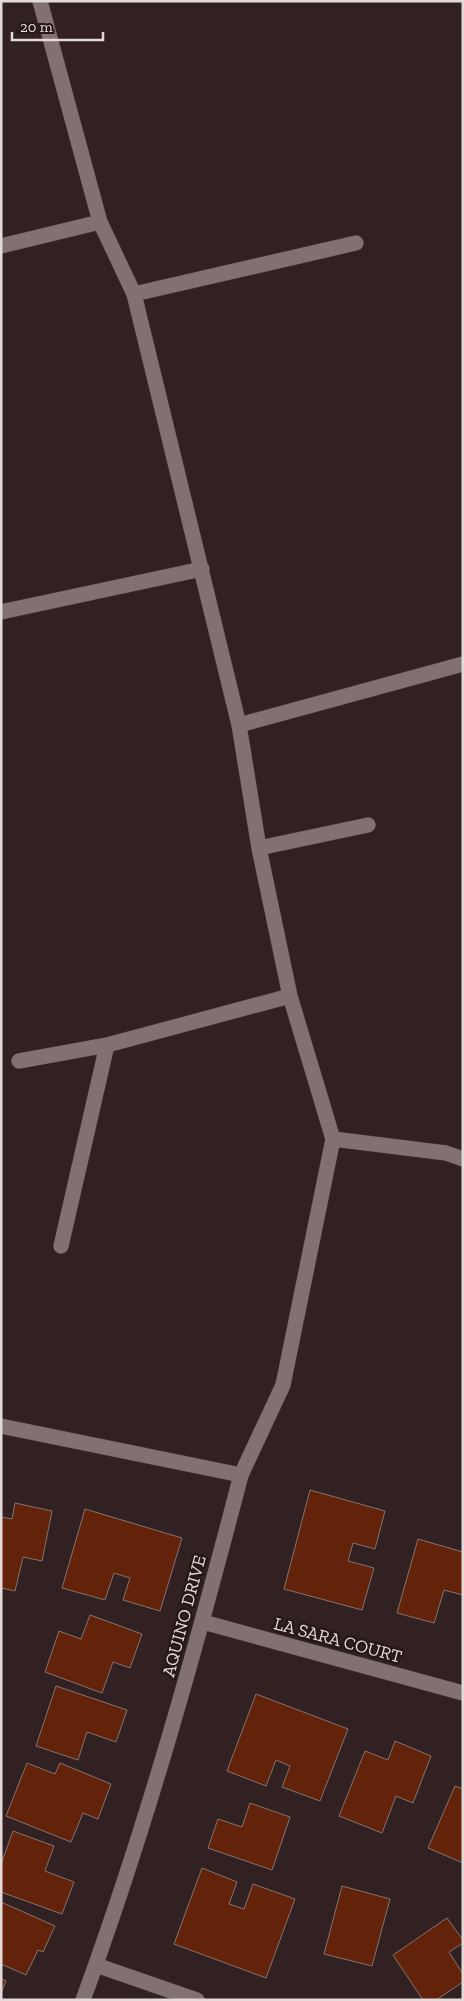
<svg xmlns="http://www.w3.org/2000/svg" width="464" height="2001" viewBox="0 0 464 2001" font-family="'Zilla Slab',serif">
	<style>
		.building { fill: #63230b; stroke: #84736d }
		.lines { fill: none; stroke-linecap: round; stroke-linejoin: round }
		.service-casing { stroke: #493d3d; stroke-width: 16 }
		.minor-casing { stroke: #493d3d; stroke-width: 16 }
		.service { stroke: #837070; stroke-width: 15 }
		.minor { stroke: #837070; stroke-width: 15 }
		.labels { text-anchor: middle; stroke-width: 5; stroke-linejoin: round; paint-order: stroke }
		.street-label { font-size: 18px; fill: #e4dada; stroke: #271818 }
	</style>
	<rect width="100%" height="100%" fill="#312122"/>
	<!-- building -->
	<path class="building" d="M 310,1490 L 385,1511 L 375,1549 L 353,1543 L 348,1561 L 374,1568 L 362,1610 L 284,1589 Z
		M 15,1503 L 52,1511 L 42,1561 L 23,1557 L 15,1591 L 1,1588 L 1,1517 L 12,1519 Z
		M 85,1509 L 182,1538 L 160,1611 L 123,1600 L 130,1578 L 114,1573 L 105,1600 L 62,1588 Z
		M 418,1539 L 463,1552 L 463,1595 L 444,1590 L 434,1623 L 397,1613 Z
		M 90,1615 L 142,1634 L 130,1668 L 113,1662 L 102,1693 L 45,1672 L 59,1631 L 81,1639 Z
		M 56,1686 L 127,1710 L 116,1742 L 87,1732 L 78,1760 L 36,1746 Z
		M 256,1694 L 348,1729 L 320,1801 L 282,1787 L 290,1766 L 276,1760 L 266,1786 L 227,1771 Z
		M 395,1741 L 431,1756 L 413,1803 L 396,1796 L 382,1833 L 339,1816 L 365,1751 L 388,1760 Z
		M 27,1763 L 55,1774 L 60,1763 L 111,1784 L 98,1819 L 83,1813 L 71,1842 L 6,1816 Z
		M 455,1786 L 463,1789 L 463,1863 L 428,1848 Z
		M 250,1803 L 290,1817 L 272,1870 L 208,1848 L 218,1819 L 242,1827 Z
		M 13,1831 L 54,1846 L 45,1871 L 74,1882 L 62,1914 L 1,1892 L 1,1864 Z
		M 202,1868 L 237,1882 L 229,1904 L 244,1909 L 253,1884 L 295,1899 L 266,1978 L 174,1944 Z
		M 342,1886 L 390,1899 L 372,1966 L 324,1954 Z
		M 1,1902 L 55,1926 L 43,1952 L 38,1950 L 26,1975 L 1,1964 Z
		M 447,1918 L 463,1940 L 463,1943 L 449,1952 L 463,1974 L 463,1982 L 436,2000 L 423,2000 L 393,1955 Z
		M 1,1979 L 6,1981 L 1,1993 Z"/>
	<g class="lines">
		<defs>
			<path id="service" d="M 40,1 L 100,222 L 134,294 L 239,725 L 259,848 L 290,996 L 333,1139 L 283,1385 L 241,1475
				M 1,246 L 100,222
				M 134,294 L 356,243
				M 1,612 L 202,569
				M 239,725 L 463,664
				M 259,848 L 368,825
				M 19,1061 L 107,1045 L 290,996
				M 333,1139 L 446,1153 L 463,1159
				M 61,1246 L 107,1045"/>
			<path id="minor" d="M 1,1426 L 241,1475 C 195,1652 146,1828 83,2000
				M 203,1622 L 463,1693
				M 96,1965 L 197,2000"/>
		</defs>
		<!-- service casing -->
		<use href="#service" class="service-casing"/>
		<!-- minor casing -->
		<use href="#minor" class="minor-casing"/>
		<!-- service -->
		<use href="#service" class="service"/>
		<!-- minor -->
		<use href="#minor" class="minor"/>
	</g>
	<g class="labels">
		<!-- street labels -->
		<g class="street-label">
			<text transform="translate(184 1616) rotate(-75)" y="6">AQUINO DRIVE</text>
			<text transform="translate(338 1640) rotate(15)" y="6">LA SARA COURT</text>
		</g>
	</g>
	<!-- border -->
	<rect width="464" height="2001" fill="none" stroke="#e4dada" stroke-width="5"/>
	<!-- scale -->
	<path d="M12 32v8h91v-8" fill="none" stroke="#e4dada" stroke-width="2.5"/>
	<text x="20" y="32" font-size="15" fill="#e4dada" stroke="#271818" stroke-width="4" paint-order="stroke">20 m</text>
</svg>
